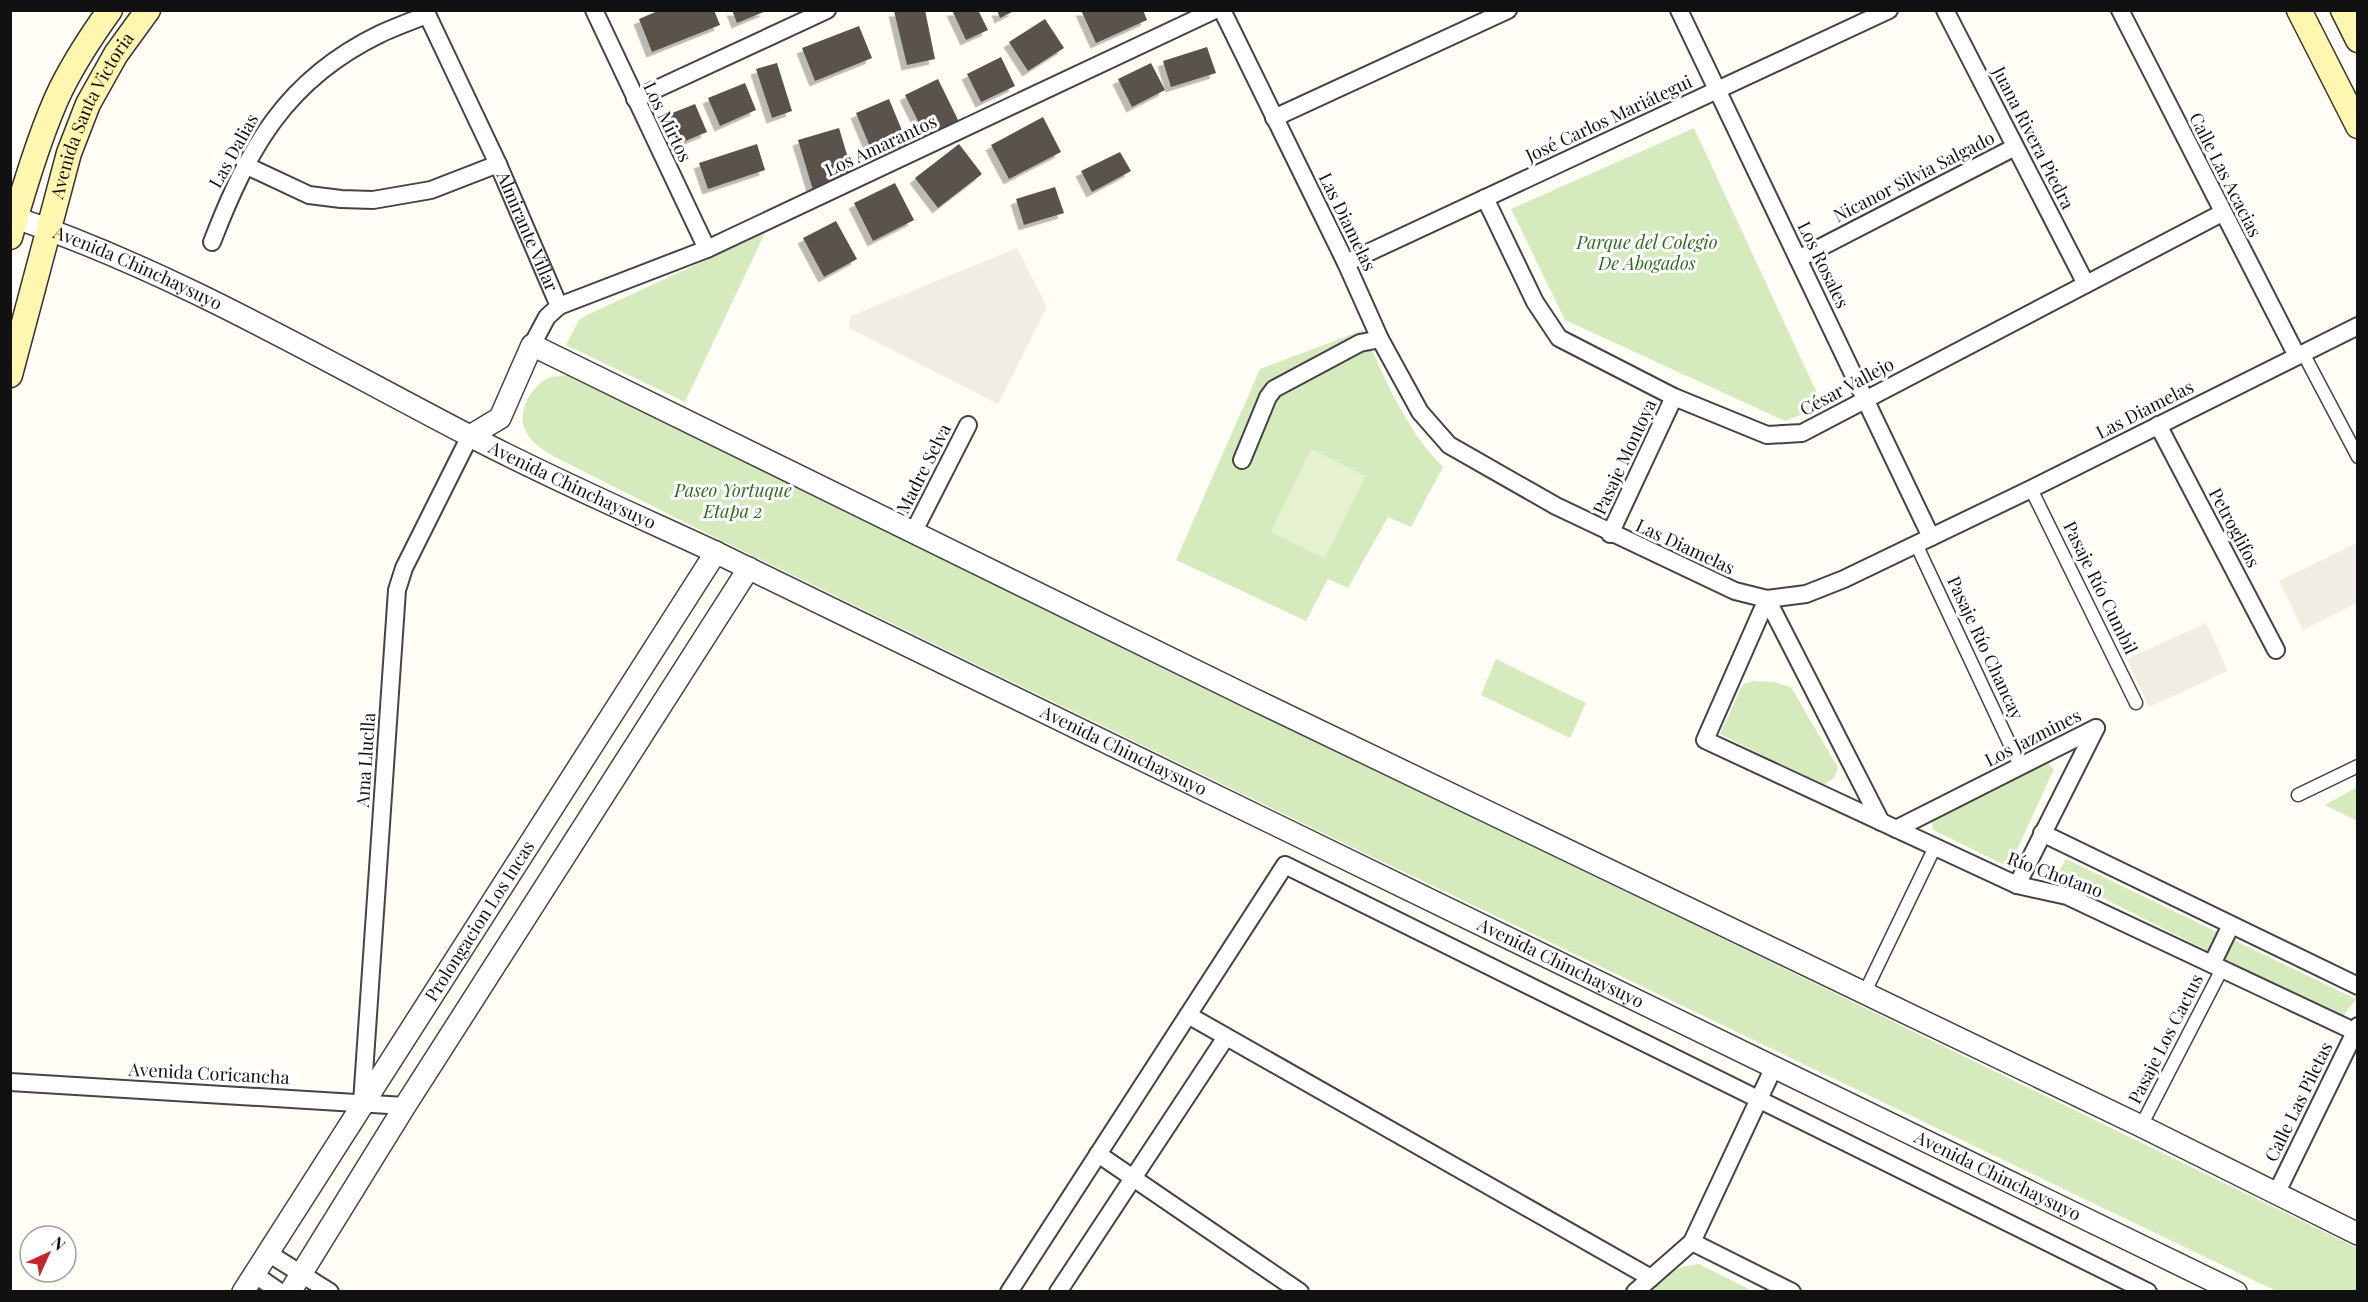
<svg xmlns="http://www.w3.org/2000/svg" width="2368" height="1302" viewBox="0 0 2368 1302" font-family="'Playfair Display',serif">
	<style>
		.green { fill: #d5ebbd }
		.pitch { fill: #e6f2cf }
		.plaza { fill: #f1ede2 }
		.building { fill: #5a524d; filter: url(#shadow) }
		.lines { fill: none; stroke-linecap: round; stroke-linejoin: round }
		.pedestrian-casing { stroke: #444; stroke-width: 15 }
		.minor-casing { stroke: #444; stroke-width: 20 }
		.tertiary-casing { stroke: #444; stroke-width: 24 }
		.secondary-casing { stroke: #333; stroke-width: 27 }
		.pedestrian { stroke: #fff; stroke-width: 12 }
		.minor { stroke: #fff; stroke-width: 16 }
		.tertiary { stroke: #fff; stroke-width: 21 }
		.secondary { stroke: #fff6b0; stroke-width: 24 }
		.labels { text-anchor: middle; stroke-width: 6; stroke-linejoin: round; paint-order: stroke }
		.street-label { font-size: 18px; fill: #111; stroke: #fff }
		.park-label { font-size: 18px; font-style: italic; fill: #2f6b1f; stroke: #fff }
	</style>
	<defs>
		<filter id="shadow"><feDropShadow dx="-5.5" dy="5.5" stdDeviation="0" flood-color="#0004"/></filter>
	</defs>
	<rect width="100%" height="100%" fill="#fffdf5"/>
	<!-- green -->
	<path class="green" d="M 1694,128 L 1823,406 L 1785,421 L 1565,320 L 1511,209 Z
		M 765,233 L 685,402 L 566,345 L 579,320 L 589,314 Z
		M 1363,330 C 1385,379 1405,429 1443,467 L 1411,527 L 1388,517 L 1348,588 L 1328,579 L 1306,621 L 1176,560 L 1260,369 Z
		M 567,375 L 2357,1248 L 2357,1291 L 2276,1291 L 1327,835 L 716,538 L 555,457 C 543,450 529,442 524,427 C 518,410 532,386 548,378 C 553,376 561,376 567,375 Z
		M 1496,659 L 1586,703 L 1570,738 L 1481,695 Z
		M 1753,681 L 1774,682 L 1791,687 L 1838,768 C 1835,778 1832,781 1822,785 L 1720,734 L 1743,684 Z
		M 2045,761 L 2054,769 L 2009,867 L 1933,830 L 1931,818 Z
		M 2357,787 L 2357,821 L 2325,805 Z
		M 2066,859 L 2356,999 L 2342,1018 L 2057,875 Z
		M 1699,1264 L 1747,1288 L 1749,1291 L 1642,1292 C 1659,1275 1675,1267 1699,1264 Z"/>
	<!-- pitch -->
	<path class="pitch" d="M 1311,449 L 1365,476 L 1325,559 L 1271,532 Z"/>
	<!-- plaza -->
	<path class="plaza" d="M 1017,248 L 1047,307 L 998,404 L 849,328 L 851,316 Z
		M 2357,543 L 2357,603 L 2303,630 L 2279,581 Z
		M 2206,623 L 2228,671 L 2149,707 L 2127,659 Z"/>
	<!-- building -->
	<path class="building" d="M 660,10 L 714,10 L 720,25 L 652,52 L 639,19 Z
		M 732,10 L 766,10 L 766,11 L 737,23 Z
		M 925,10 L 935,59 L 907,65 L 894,11 Z
		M 952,10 L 978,10 L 988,30 L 966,40 Z
		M 997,10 L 1016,10 L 1000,18 Z
		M 1081,10 L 1143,10 L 1147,20 L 1096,43 Z
		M 1045,19 L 1064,48 L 1028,71 L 1009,42 Z
		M 859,26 L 872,58 L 815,81 L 802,48 Z
		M 1207,47 L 1216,73 L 1171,87 L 1163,61 Z
		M 1001,57 L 1015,86 L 981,102 L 967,74 Z
		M 777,63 L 792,111 L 772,118 L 756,69 Z
		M 1151,63 L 1165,90 L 1132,107 L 1118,79 Z
		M 938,79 L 959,122 L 927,139 L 905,95 Z
		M 745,83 L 756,110 L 720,126 L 708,98 Z
		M 889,99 L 908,145 L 875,159 L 856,113 Z
		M 695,104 L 707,132 L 673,146 L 662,117 Z
		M 1043,117 L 1061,152 L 1009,179 L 991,145 Z
		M 839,128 L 854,178 L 813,190 L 798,140 Z
		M 757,144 L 765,170 L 708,189 L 699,163 Z
		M 959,144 L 982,174 L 938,208 L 915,178 Z
		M 1120,152 L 1131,171 L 1092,192 L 1081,171 Z
		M 895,183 L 914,220 L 873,241 L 854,203 Z
		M 1055,187 L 1064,213 L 1024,225 L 1016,199 Z
		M 836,221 L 857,259 L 824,277 L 803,238 Z"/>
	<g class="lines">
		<defs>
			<path id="pedestrian" d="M 2303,353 L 2358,457
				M 2031,489 L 2136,703
				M 1916,544 L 2020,766
				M 2298,795 L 2358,766
				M 1864,994 L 1935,847
				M 2141,1126 L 2222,969"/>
			<g id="minor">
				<path id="s1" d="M 425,10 L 498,164 L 559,306 L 547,317 L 532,345"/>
				<path d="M 594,10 L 707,249"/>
				<path d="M 1222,10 L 1346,263 L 1380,339 L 1420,412 L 1449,445 L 1556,506 L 1735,591 L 1767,599 L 1806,594 L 1844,579 L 2031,489 L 2358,326"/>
				<path d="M 1679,10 L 1931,537"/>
				<path d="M 1945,10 L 2086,284"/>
				<path d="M 2120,10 L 2297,356"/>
				<path d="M 635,99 L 827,10"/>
				<path d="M 1274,118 L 1508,10"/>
				<path d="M 245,165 L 309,195 L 341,199 L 373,200 L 431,190 L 498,164"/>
				<path d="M 1485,198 L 1535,302 L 1559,338 L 1674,397 L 1767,435 L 1802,433 L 2222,213"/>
				<path d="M 212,242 C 248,149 285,80 380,34 C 395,27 411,21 427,15"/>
				<path d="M 1798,259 L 2015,147"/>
				<path d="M 1346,263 L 1889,10"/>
				<path d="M 559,306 L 707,249 L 1215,10"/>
				<path d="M 2158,425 L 2276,650"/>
				<path d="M 1242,460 L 1268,397 L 1274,389 L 1360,343 L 1380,339"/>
				<path d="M 914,531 L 968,425"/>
				<path d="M 1610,534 L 1674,397"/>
				<path d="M 1767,599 L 1705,740 L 2017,885 L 2067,896 L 2358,1033"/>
				<path d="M 1767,599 L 1881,822"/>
				<path d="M 1896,829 L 2096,728"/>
				<path d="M 2042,833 L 2358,986"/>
				<path d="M 2017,885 L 2096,728"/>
				<path d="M 2212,964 L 2231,925"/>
				<path d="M 1188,1015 L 1651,1278"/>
				<path d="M 10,1082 L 405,1106"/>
				<path d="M 362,1103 L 397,590 L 404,568 L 470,436"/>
				<path d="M 1098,1154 L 1300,1292"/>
				<path d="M 2276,1194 L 2358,1026"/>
				<path d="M 1692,1242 L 1774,1067"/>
				<path d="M 268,1253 L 330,1292"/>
				<path d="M 254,1274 L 280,1292"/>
				<path d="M 1009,1292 L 1285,865 L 2148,1292"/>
				<path d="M 1058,1292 L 1226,1037"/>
				<path d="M 1635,1292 L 1692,1242 L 1792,1292"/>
			</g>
			<g id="tertiary">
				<path id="s2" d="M 10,216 C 171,270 318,357 468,435 C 548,477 631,513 713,551 L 2236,1292"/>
				<path d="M 470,436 L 500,418 L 532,345 L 1251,698 L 2141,1126 L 2358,1234"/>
				<path id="s3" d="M 243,1292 L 716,552"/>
				<path d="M 290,1292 L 405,1106 L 749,568"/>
			</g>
			<g id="secondary">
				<path d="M 2299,10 L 2358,126"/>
				<path d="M 2343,10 L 2358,40"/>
				<path d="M 10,237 C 23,191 41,130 61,89 C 75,61 92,35 110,10"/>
				<path id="s4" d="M 10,375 L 69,153 L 88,104 L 116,54 L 148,10"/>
			</g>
		</defs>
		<!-- pedestrian casing -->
		<use href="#pedestrian" class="pedestrian-casing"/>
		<!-- minor casing -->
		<use href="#minor" class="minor-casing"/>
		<!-- tertiary casing -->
		<use href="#tertiary" class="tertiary-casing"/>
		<!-- secondary casing -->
		<use href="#secondary" class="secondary-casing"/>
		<!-- pedestrian -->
		<use href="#pedestrian" class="pedestrian"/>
		<!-- minor -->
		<use href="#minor" class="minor"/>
		<!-- tertiary -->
		<use href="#tertiary" class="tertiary"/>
		<!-- secondary -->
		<use href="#secondary" class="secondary"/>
	</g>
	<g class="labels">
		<!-- street labels -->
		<g class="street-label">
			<text dy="6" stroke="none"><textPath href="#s4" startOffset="273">Avenida Santa Victoria</textPath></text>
			<text transform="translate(1609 119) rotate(-25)" y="6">José Carlos Mariátegui</text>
			<text transform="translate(667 122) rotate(64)" y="6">Los Mirtos</text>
			<text transform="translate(2033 138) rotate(63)" y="6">Juana Rivera Piedra</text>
			<text transform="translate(881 146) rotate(-25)" y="6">Los Amarantos</text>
			<text transform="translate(234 151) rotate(-61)" y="6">Las Dalias</text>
			<text transform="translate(2225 175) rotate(63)" y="6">Calle Las Acacias</text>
			<text transform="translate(1914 177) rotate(-27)" y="6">Nicanor Silvia Salgado</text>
			<text transform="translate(1347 222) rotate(64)" y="6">Las Diamelas</text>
			<text dy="6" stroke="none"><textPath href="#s1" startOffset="244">Almirante Villar</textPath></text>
			<text transform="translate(1823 265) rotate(64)" y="6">Los Rosales</text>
			<text dy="6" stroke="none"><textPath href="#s2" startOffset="138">Avenida Chinchaysuyo</textPath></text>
			<text transform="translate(1847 387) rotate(-28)" y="6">César Vallejo</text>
			<text transform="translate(2145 410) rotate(-27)" y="6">Las Diamelas</text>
			<text transform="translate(1625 457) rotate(-65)" y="6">Pasaje Montoya</text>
			<text transform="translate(924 469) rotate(-63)" y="6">Madre Selva</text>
			<text dy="6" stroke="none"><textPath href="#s2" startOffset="624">Avenida Chinchaysuyo</textPath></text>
			<text transform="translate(2234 528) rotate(62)" y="6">Petroglifos</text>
			<text transform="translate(1685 547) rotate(25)" y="6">Las Diamelas</text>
			<text transform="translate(2100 588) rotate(64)" y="6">Pasaje Río Cumbil</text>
			<text transform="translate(1985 648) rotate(65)" y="6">Pasaje Río Chancay</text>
			<text transform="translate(2033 738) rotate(-27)" y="6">Los Jazmines</text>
			<text dy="6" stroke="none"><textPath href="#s2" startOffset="1236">Avenida Chinchaysuyo</textPath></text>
			<text transform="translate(366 760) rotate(-86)" y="6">Ama Lluclla</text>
			<text transform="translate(2055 875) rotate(20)" y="6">Río Chotano</text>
			<text dy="6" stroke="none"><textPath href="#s3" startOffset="440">Prolongacion Los Incas</textPath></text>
			<text dy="6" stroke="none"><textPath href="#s2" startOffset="1722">Avenida Chinchaysuyo</textPath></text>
			<text transform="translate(2166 1039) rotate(-63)" y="6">Pasaje Los Cactus</text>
			<text transform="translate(209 1074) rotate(3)" y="6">Avenida Coricancha</text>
			<text transform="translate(2299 1102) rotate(-64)" y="6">Calle Las Piletas</text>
			<text dy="6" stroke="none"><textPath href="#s2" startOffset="2208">Avenida Chinchaysuyo</textPath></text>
		</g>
		<!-- park labels -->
		<g class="park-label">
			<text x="1647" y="249">Parque del Colegio<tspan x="1647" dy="21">De Abogados</tspan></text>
			<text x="733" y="497">Paseo Yortuque<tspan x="733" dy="21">Etapa 2</tspan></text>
		</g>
	</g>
	<!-- border -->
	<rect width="2368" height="1302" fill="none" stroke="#111111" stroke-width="24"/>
	<!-- north arrow -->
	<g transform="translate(48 1254) rotate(45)"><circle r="28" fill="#ffffff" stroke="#a0a0a0" stroke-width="1.5"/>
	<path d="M0-4.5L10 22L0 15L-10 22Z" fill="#c4262e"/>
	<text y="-9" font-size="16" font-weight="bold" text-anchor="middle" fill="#111111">N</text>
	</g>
</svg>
